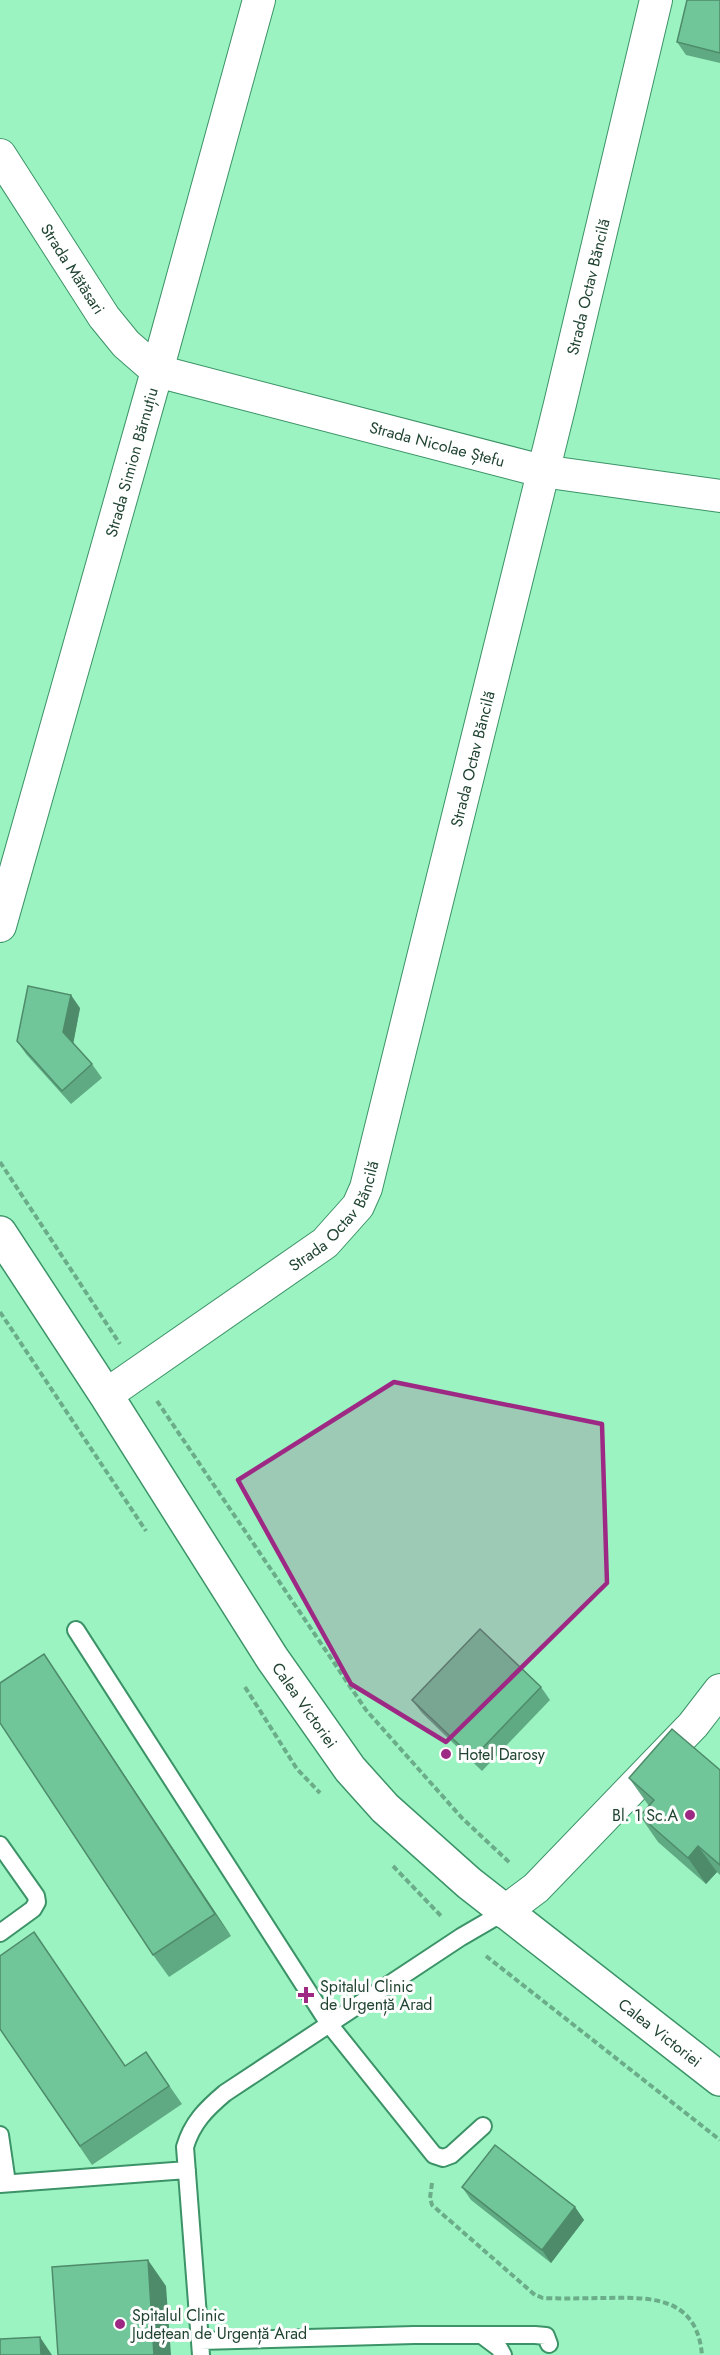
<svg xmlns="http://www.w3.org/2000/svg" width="720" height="2355" viewBox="0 0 720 2355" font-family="Jost,sans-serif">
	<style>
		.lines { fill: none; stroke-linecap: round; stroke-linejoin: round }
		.service-casing { stroke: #3b9367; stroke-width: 20 }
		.minor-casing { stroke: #3b9367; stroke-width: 34 }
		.secondary-casing { stroke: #3b9367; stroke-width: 36 }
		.path { stroke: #6aad88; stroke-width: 4; stroke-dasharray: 6 3; stroke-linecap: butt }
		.service { stroke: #fff; stroke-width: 16 }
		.minor { stroke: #fff; stroke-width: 32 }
		.secondary { stroke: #fff; stroke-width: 33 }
		.wall { fill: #60aa83 }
		.shaded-wall { fill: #4e8b6a }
		.building { fill: #70c698; stroke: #4e8b6a; stroke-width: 1.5 }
		.marked { fill: #9e2984; fill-opacity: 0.2; stroke: #9e2984; stroke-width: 4.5; stroke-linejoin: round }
		.poi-dot { fill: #9e2984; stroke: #fdfdfd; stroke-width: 2 }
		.labels { text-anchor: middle; stroke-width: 6; stroke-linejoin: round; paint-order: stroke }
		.street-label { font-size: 16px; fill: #204431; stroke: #fdfdfd }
		.poi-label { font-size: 16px; fill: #204431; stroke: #fdfdfd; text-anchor: start }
	</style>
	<rect width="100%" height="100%" fill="#9cf3c2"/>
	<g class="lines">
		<defs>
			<path id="service" d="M 76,1630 L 329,2024 L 434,2155 L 443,2158 L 451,2155 L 483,2126
				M 0,1845 L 36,1896 L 37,1902 L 33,1909 L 0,1933
				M 0,2135 L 7,2183
				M 0,2184 L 187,2170
				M 483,2336 L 499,2348 L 503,2355
				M 200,2341 L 414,2335 L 535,2335 L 546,2336 L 549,2344
				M 201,2355 L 185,2147 C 192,2123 206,2109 225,2093 L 461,1937 L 504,1912"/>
			<g id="minor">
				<path id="s1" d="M 0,155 L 104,317 L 126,344 L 157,371 L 542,471 L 720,496"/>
				<path id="s2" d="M 0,926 L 157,371 L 259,0"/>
				<path id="s3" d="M 106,1395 L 325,1243 L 358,1206 L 366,1188 L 560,404 L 656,0"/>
				<path d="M 504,1912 L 536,1888 L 693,1725 L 720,1690"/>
			</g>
			<g id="secondary">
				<path id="s4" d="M 0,1233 L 106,1395 L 272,1658 L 350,1769 L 385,1808 L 469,1883 L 720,2079"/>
			</g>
		</defs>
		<!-- service casing -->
		<use href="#service" class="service-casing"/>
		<!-- minor casing -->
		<use href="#minor" class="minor-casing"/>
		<!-- secondary casing -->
		<use href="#secondary" class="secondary-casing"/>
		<!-- path -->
		<path class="path" d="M 0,1162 L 120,1344
			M 0,1312 L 146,1531
			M 157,1401 L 366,1710 L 462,1818 L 510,1863
			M 245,1687 L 297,1769 L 320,1793
			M 393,1866 L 442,1917
			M 486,1956 L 720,2140
			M 432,2183 L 430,2198 L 432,2205 L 535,2295 L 543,2298 C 565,2299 587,2298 608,2298 C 654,2297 697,2298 702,2355"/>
		<!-- service -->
		<use href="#service" class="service"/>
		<!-- minor -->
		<use href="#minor" class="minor"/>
		<!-- secondary -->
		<use href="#secondary" class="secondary"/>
	</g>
	<!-- wall -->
	<path class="wall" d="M 720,0 L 720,63 L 686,55 L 677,42 Z
		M 80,1008 L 73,1043 L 92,1064 L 102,1078 L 71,1104 L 26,1054 L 17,1041 Z
		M 59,1676 L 231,1936 L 169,1977 L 153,1955 Z
		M 541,1687 L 550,1700 L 482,1771 L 422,1713 L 412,1700 Z
		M 720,1771 L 720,1875 L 717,1872 L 706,1884 L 658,1842 L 640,1816 L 649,1806 L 629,1778 Z
		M 0,2029 L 125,2066 L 146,2052 L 182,2104 L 92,2165 Z
		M 462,2187 L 575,2207 L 584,2220 L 551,2263 L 471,2200 Z"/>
	<!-- shaded-wall -->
	<path class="shaded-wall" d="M 71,995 L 80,1008 L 73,1045 L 63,1032 Z
		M 44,1654 L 59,1676 L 231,1936 L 215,1914 Z
		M 698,1846 L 717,1872 L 706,1884 L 688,1858 Z
		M 575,2207 L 584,2220 L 551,2263 L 542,2250 Z
		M 148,2260 L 166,2286 L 171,2355 L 154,2355 Z
		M 40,2337 L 52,2355 L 41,2355 Z"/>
	<!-- building -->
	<path class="building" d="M 687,0 L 720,0 L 720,53 L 677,42 Z
		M 28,986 L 71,995 L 63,1032 L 92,1064 L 62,1091 L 17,1041 Z
		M 480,1629 L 541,1687 L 473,1758 L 412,1700 Z
		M 44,1654 L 215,1914 L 153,1955 L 0,1723 L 0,1683 Z
		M 672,1729 L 720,1770 L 720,1865 L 698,1846 L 688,1858 L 640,1816 L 654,1800 L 629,1778 Z
		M 34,1932 L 125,2066 L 146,2052 L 169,2086 L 80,2146 L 0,2029 L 0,1956 Z
		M 495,2145 L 575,2207 L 542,2250 L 462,2187 Z
		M 148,2260 L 154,2355 L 58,2355 L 52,2267 Z
		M 40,2337 L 41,2355 L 0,2355 L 0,2339 Z"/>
	<!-- marked area -->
	<path class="marked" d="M 394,1382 L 602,1424 L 607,1583 L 446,1742 L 351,1684 L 238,1480 Z"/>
	<!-- markers -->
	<g class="poi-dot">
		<circle cx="446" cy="1754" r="6"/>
		<circle cx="690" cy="1815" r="6"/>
		<path d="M303 1986h6v6h6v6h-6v6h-6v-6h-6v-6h6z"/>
		<circle cx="120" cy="2324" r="6"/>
	</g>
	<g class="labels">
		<!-- street labels -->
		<g class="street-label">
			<text dy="6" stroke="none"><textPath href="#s1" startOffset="135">Strada Mătăsari</textPath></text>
			<text dy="6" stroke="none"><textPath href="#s3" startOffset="1264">Strada Octav Băncilă</textPath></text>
			<text dy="6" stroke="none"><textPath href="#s1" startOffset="558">Strada Nicolae Ștefu</textPath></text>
			<text dy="6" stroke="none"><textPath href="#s2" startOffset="482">Strada Simion Bărnuțiu</textPath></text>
			<text dy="6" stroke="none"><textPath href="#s3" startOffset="778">Strada Octav Băncilă</textPath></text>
			<text dy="6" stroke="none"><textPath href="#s3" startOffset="294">Strada Octav Băncilă</textPath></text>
			<text dy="6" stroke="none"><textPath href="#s4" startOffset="562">Calea Victoriei</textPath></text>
			<text dy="6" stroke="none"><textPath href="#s4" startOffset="1048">Calea Victoriei</textPath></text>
		</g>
		<!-- poi labels -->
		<g class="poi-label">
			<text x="458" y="1760">Hotel Darosy</text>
			<text x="678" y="1821" text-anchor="end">Bl. 1 Sc.A</text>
			<text x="320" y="1992">Spitalul Clinic<tspan x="320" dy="18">de Urgență Arad</tspan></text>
			<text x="132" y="2321">Spitalul Clinic<tspan x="132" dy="18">Județean de Urgență Arad</tspan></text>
		</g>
	</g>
</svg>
